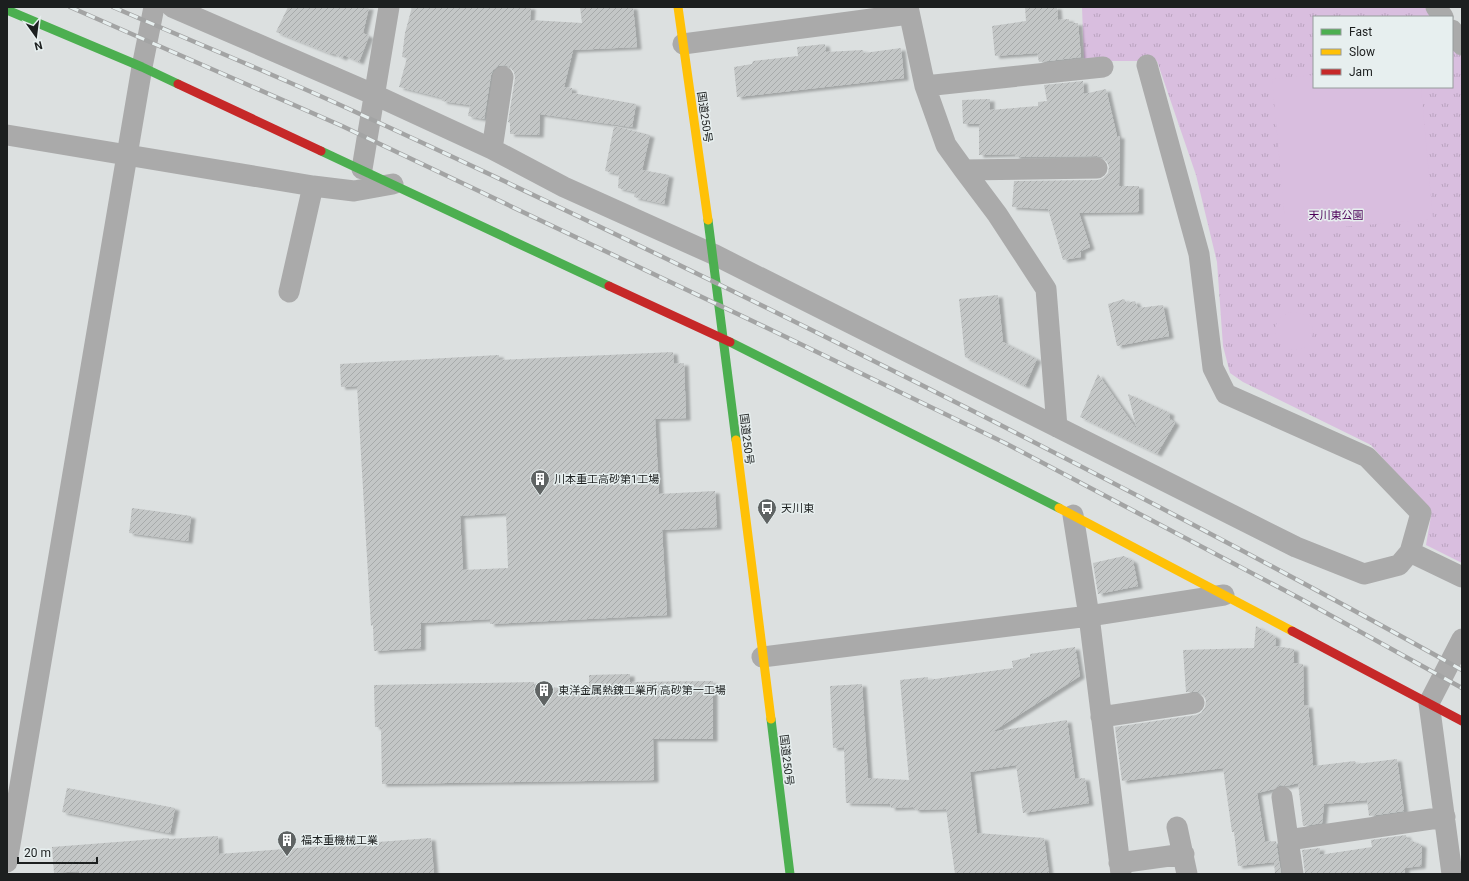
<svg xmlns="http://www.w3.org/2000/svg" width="1469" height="881" viewBox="0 0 1469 881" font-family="Roboto,'Noto Sans JP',sans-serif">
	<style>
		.grass { fill: url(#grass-tufts) }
		.garden { fill: #d9bedf }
		.building { fill: url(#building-hatch); fill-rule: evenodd; filter: url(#shadow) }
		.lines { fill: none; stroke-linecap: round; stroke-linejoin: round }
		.street { stroke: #aaa; stroke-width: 21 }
		.fast { stroke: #4caf50; stroke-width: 9 }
		.slow { stroke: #ffc107; stroke-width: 9 }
		.jam { stroke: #c62828; stroke-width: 9 }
		.rail-casing { stroke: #a3a4a4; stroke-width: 4.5 }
		.rail { stroke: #e7efef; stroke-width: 3; stroke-dasharray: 9; stroke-linecap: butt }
		.labels { text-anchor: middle; stroke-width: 3; stroke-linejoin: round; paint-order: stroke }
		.street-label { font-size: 11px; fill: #1c1f1f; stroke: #e7efef }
		.park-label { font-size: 11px; fill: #4c0058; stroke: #e7efef }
		.poi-label { font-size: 11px; fill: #1c1f1f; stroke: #e7efef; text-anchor: start }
	</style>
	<defs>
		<pattern id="grass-tufts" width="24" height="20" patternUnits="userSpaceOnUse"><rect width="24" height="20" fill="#d9bedf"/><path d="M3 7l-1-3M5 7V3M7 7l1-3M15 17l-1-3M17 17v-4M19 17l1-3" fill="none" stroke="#baa3bf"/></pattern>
		<pattern id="building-hatch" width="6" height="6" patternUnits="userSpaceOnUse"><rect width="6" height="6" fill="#c3c6c6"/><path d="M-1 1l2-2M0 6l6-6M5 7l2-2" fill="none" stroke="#a7aaaa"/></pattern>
		<filter id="shadow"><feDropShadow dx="4.5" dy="2.5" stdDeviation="1" flood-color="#0004"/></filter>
	</defs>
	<rect width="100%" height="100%" fill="#dce0e0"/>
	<!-- grass -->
	<path class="grass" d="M 1082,7 L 1429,7 L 1436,17 L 1314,17 L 1314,87 L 1452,87 L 1452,41 L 1462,55 L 1462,563 L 1426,545 L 1431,516 L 1422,503 L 1371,445 L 1243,382 L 1230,373 L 1223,346 L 1217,262 L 1196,175 L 1157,61 L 1084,61 Z"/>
	<!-- garden -->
	<path class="garden" d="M 1314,75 L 1314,87 L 1421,87 L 1433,219 L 1286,232 L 1272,79 Z
		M1275 331a19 19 0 1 1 38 0a19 19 0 1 1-38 0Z"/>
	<!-- building -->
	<path class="building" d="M 288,7 L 369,7 L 363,33 L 369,36 L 359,62 L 344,55 L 342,58 L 333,53 L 331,54 L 276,32 Z
		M 412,7 L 531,7 L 530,20 L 582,23 L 580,7 L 633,7 L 637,47 L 573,50 L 564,87 L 572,88 L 572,93 L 636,104 L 632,127 L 540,114 L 539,135 L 510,134 L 510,123 L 508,122 L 515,78 L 514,72 L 510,67 L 505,65 L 498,66 L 493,70 L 491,75 L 484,119 L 468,116 L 470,105 L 442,101 L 443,98 L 399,87 L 407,58 L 402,57 L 405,33 Z
		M 1025,7 L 1057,7 L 1058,20 L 1069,19 L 1069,23 L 1078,23 L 1081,57 L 1039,62 L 1037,53 L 995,56 L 992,26 L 1026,21 Z
		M 825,44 L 826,52 L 863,50 L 864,53 L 901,48 L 904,78 L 737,97 L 734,67 L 752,64 L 753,61 L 798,56 L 797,47 Z
		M 1083,81 L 1084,94 L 1106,89 L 1117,136 L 1120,136 L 1119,186 L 1139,186 L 1139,212 L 1079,213 L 1090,247 L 1081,251 L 1081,257 L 1063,260 L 1048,209 L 1012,207 L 1014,181 L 1098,180 L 1103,178 L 1108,173 L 1109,167 L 1107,162 L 1102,157 L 1097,156 L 1015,157 L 1016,154 L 979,155 L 979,124 L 963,124 L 962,100 L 990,99 L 990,110 L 1038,106 L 1038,102 L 1047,101 L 1044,85 Z
		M 614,126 L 650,135 L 642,170 L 669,175 L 664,204 L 634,197 L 635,192 L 618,188 L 619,174 L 605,171 Z
		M 998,295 L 1003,342 L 1037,359 L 1025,386 L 965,357 L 959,299 Z
		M 1124,299 L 1127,303 L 1135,301 L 1138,308 L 1163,305 L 1169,336 L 1117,346 L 1108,304 Z
		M 673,352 L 674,364 L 684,363 L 686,418 L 655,419 L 659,494 L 715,491 L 717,527 L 662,530 L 667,615 L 490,624 L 490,619 L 421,623 L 421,648 L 374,651 L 373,625 L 371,626 L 357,386 L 341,387 L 340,364 L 499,355 L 499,360 ZM 506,513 L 508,568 L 463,570 L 460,516 Z
		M 1098,374 L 1137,430 L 1128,394 L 1170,413 L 1169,418 L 1175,423 L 1157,454 L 1080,417 Z
		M 132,508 L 191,516 L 188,541 L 129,533 Z
		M 1124,556 L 1133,561 L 1138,586 L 1098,594 L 1093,563 Z
		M 1256,626 L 1276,637 L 1275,646 L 1294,649 L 1294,663 L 1303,664 L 1304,706 L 1308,705 L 1313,766 L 1355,761 L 1356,764 L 1397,759 L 1404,811 L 1369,816 L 1367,800 L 1324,804 L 1322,823 L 1303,826 L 1298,783 L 1286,786 L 1280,785 L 1274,789 L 1257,793 L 1265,842 L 1276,841 L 1281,874 L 1275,874 L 1274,862 L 1238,866 L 1234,832 L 1232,832 L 1223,768 L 1122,781 L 1115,727 L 1196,715 L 1201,713 L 1205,707 L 1206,701 L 1204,696 L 1198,692 L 1186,692 L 1183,650 L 1254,648 Z
		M 1075,647 L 1080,676 L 992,732 L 1067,720 L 1075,779 L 1085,778 L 1089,803 L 1023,813 L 1016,765 L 970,772 L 977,833 L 1044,838 L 1049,874 L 955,874 L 946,809 L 916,810 L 913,807 L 891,808 L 890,804 L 846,803 L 844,747 L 833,748 L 830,686 L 862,684 L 868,778 L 909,780 L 900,680 L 928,677 L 928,680 L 1013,668 L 1012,661 L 1030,657 L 1030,654 Z
		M 630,674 L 630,682 L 713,681 L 713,739 L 653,739 L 654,780 L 382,784 L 381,727 L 375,727 L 374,685 L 534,682 L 534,688 L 589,687 L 589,675 Z
		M 67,788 L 175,808 L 170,833 L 62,812 Z
		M 1406,835 L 1407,839 L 1422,845 L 1421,866 L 1405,868 L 1405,874 L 1305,874 L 1302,850 L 1320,848 L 1319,855 L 1372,847 L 1371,840 Z
		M 218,836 L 219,854 L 431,838 L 434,874 L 79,874 L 79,871 L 54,873 L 52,847 L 169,838 L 169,839 Z"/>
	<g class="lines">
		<!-- street -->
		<path class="street" d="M 172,7 L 375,95 L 492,149 L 564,187 L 713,254 L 1296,547 L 1364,574 L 1399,565 L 1410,552
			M 908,7 L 925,86 L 946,145 L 964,170 L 997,214 L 1046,289 L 1057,427
			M 1436,7 L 1443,17
			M 1452,30 L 1462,45
			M 683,44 L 909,14
			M 1147,65 L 1199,254 L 1213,368 L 1226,394 L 1367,457 L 1421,513 L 1410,552 L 1462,577
			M 925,86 L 1103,67
			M 7,135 L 313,186 L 354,191 L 393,184
			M 492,149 L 503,77
			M 362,169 L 389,7
			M 964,170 L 1097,168
			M 289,292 L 313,186
			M 1073,515 L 1089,616 L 1121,874
			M 762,657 L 1089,616 L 1224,595
			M 1101,717 L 1194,703
			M 1282,797 L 1293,874
			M 1177,827 L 1187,874
			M 1288,840 L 1445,817
			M 7,862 L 142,67 L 154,7
			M 1119,863 L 1184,854
			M 1452,874 L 1429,703 L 1462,639"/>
		<!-- fast -->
		<path class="fast" d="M 7,10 L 142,67 L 178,84
			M 321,151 L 609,286
			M 708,220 L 736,440
			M 730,342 L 1059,508
			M 771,719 L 790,874"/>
		<!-- slow -->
		<path class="slow" d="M 678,7 L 708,220
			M 736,440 L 771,719
			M 1059,508 L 1292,631"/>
		<!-- jam -->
		<path class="jam" d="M 178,84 L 321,151
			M 609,286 L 730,342
			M 1292,631 L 1462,721"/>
		<defs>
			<path id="rail" d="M 70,7 L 342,126 L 786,337 L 1005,443 L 1301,599 L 1462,688
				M 113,7 C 191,41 271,73 349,109 C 559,205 768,307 975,412 C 1138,495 1301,580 1462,670"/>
		</defs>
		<!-- rail casing -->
		<use href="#rail" class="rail-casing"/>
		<!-- rail -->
		<use href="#rail" class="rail"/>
	</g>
	<!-- icons -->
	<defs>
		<symbol id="building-pin" viewBox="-11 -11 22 30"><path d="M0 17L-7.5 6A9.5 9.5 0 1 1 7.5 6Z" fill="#5f6363" stroke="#e7efef"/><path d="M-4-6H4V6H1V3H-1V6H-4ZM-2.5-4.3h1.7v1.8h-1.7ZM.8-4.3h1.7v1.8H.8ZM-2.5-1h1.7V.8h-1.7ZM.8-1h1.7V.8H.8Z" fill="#fff"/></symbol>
		<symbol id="bus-pin" viewBox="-11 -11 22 30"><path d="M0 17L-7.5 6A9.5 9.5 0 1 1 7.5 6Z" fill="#5f6363" stroke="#e7efef"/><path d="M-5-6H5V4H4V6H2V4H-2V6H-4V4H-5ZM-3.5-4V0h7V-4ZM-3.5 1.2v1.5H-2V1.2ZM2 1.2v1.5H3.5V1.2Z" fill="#fff"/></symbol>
	</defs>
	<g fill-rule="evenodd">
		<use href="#building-pin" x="529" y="468" width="22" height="30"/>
		<use href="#bus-pin" x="756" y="497" width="22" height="30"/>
		<use href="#building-pin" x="533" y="679" width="22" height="30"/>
		<use href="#building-pin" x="276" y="829" width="22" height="30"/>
	</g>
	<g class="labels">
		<!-- street labels -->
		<g class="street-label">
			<text transform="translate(705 117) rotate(82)" y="4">国道250号</text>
			<text transform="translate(747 439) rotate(83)" y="4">国道250号</text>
			<text transform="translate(787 760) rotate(83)" y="4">国道250号</text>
		</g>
		<!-- park labels -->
		<g class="park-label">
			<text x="1336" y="219">天川東公園</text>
		</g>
		<!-- poi labels -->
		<g class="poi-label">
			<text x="554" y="483">川本重工高砂第1工場</text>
			<text x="781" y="512">天川東</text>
			<text x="558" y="694">東洋金属熱錬工業所 高砂第一工場</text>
			<text x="301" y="844">福本重機械工業</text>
		</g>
	</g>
	<!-- border -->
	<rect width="1469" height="881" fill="none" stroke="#1c1f1f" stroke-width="16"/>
	<!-- legend -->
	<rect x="1313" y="16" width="140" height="72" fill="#e7efef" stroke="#969c9c"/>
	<rect x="1321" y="29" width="20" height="6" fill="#4caf50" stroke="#969c9c"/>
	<text x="1349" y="36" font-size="12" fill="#1c1f1f">Fast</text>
	<rect x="1321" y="49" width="20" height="6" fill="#ffc107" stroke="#969c9c"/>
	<text x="1349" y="56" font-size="12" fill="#1c1f1f">Slow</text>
	<rect x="1321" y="69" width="20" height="6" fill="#c62828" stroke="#969c9c"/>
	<text x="1349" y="76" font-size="12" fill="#1c1f1f">Jam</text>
	<!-- north arrow -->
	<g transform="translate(36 36) rotate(166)" stroke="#e7efef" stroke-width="3" paint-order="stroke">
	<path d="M0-3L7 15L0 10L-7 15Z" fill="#1c1f1f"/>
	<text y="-6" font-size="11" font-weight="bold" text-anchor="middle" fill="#1c1f1f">N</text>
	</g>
	<!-- scale -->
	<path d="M18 857v6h79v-6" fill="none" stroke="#1c1f1f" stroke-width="2"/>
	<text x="24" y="857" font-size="12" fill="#1c1f1f" stroke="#e7efef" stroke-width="3" paint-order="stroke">20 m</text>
</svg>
